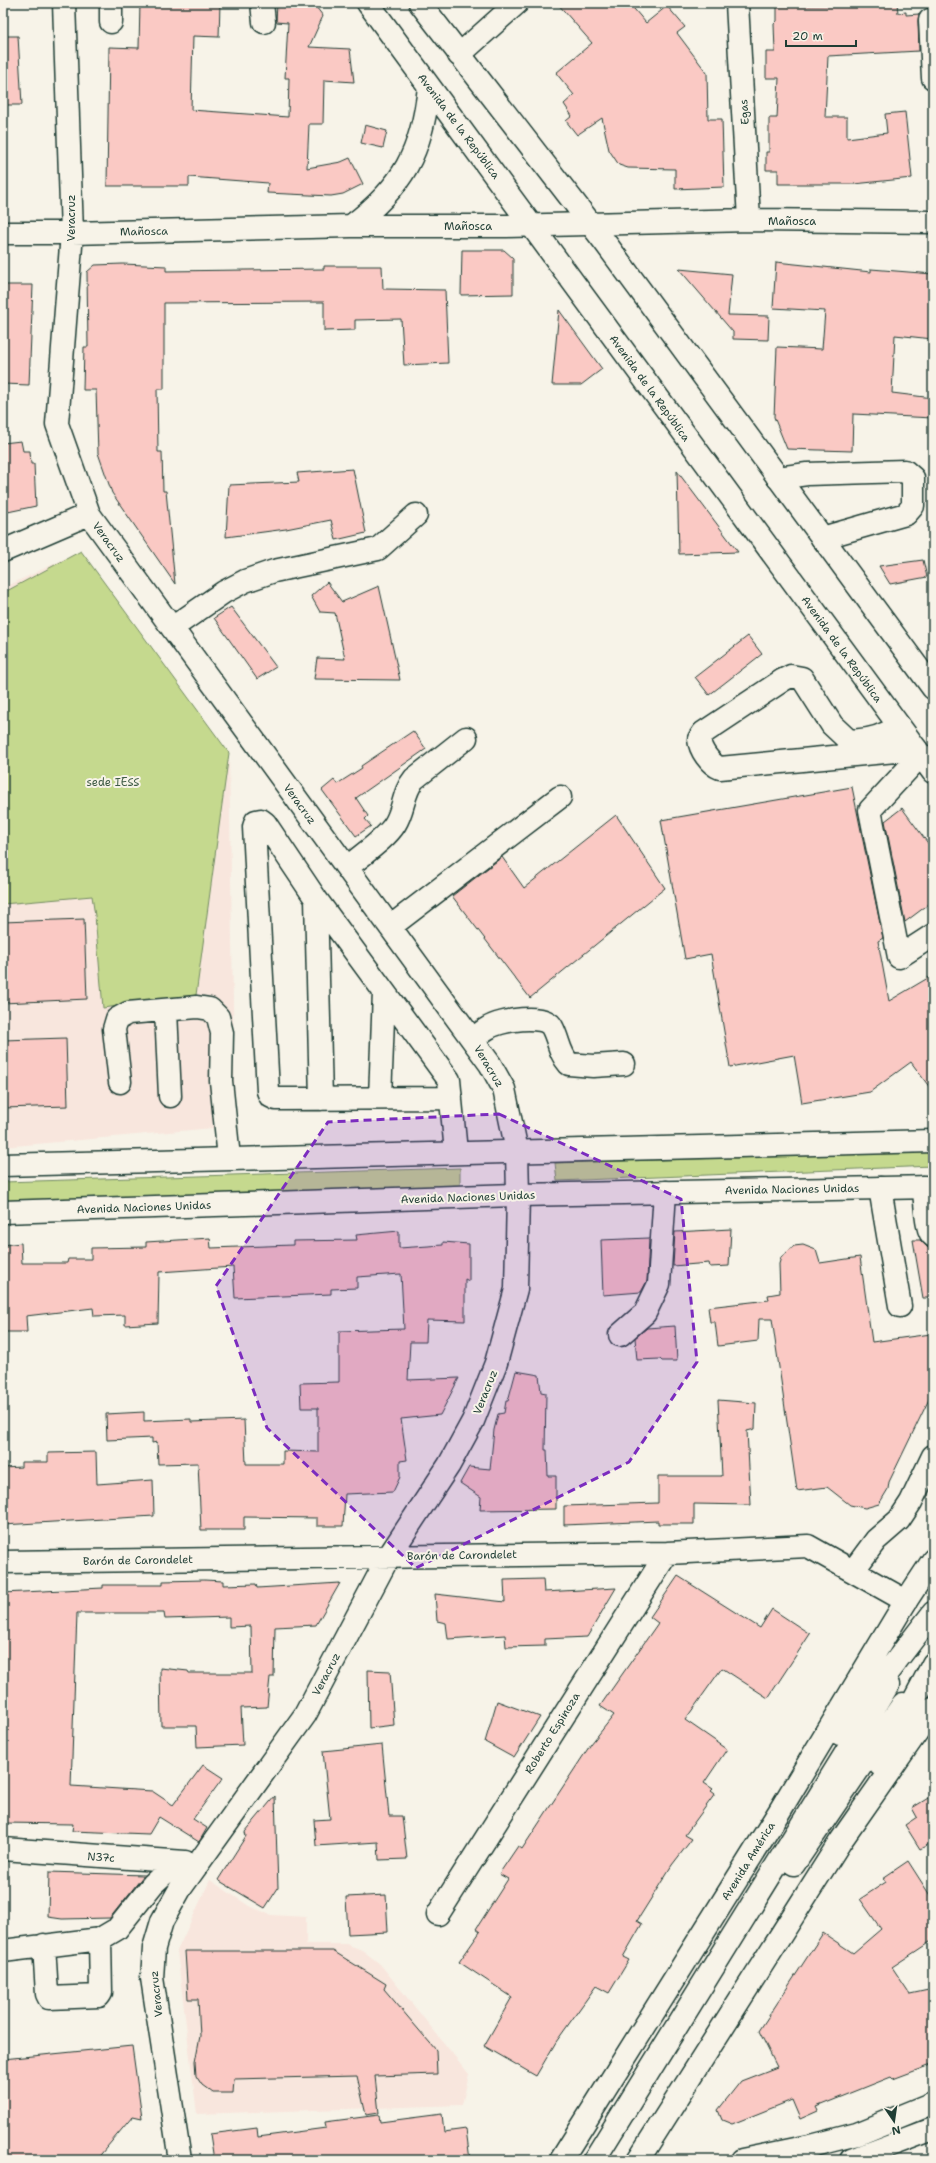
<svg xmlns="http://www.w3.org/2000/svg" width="936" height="2163" viewBox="0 0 936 2163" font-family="'Shantell Sans',sans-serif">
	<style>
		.built { fill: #f8e6dd }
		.green { fill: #c5d98e; stroke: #728b61 }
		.building { fill: #fac9c4; stroke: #1f3d34 }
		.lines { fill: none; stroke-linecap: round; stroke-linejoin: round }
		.minor-casing { stroke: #1f3d34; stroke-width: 25 }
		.major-casing { stroke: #1f3d34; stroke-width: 25 }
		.minor { stroke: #f7f3e8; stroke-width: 22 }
		.major { stroke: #f7f3e8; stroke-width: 22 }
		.marked { fill: #7b2cbf; fill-opacity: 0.2; stroke: #7b2cbf; stroke-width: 3; stroke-dasharray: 8 5; stroke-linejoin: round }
		.labels { text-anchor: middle; stroke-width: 4; stroke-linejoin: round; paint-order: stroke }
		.street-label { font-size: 11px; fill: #1f3d34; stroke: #f7f3e8 }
		.park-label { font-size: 11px; fill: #405c46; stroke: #f7f3e8 }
	</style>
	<rect width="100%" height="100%" fill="#f7f3e8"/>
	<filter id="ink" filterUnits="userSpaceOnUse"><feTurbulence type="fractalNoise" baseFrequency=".025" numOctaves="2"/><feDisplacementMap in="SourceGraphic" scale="8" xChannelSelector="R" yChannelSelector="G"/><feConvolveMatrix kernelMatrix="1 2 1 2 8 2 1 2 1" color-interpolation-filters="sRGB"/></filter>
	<g filter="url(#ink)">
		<!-- built -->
		<path class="built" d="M 81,551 L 229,753 L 235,1126 L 3,1147 L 3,588 Z
			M 210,1880 L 249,1906 L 271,1915 L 306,1917 L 306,1944 L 346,1944 L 362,1950 L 380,1964 L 469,2074 L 462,2105 L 197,2114 L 177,1951 Z"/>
		<!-- green -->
		<path class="green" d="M 81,551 L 229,753 L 196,995 L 103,1008 L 95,916 L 92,896 L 3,904 L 3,593 Z
			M 933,1152 L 933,1166 L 557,1181 L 555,1163 Z
			M 460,1168 L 460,1186 L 3,1201 L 3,1182 Z"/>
		<!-- building -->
		<path class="building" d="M 140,3 L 220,3 L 219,37 L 193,36 L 191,110 L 288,117 L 289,78 L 285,78 L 288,23 L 276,22 L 277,3 L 313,3 L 323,16 L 309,47 L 350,49 L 354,82 L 324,80 L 323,124 L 309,124 L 307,168 L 341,162 L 350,158 L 363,184 L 343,194 L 331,196 L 267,193 L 268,183 L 189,177 L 189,186 L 107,186 L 109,47 L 139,48 Z
			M 557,3 L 629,3 L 646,23 L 667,6 L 685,27 L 677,33 L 707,73 L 708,119 L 722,119 L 724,187 L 675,189 L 675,169 L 628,168 L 619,165 L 609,150 L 602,118 L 577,135 L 566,121 L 572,116 L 564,104 L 574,95 L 556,73 L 592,43 Z
			M 850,3 L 897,3 L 898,13 L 906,12 L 906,15 L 919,14 L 918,21 L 919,51 L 828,56 L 825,117 L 847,117 L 847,138 L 887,133 L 885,114 L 905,112 L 912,178 L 854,184 L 778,184 L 778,170 L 766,170 L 766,152 L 769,152 L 769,118 L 777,118 L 779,78 L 766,78 L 766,52 L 775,52 L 774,24 L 777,21 L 777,6 L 850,5 Z
			M 3,36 L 18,36 L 22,105 L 3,105 Z
			M 365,125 L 387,131 L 383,148 L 361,143 Z
			M 462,250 L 504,250 L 513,258 L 513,294 L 461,295 Z
			M 776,262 L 871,272 L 871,269 L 933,274 L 933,339 L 895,335 L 892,393 L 933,398 L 933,418 L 853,414 L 852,451 L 787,449 L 774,417 L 777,347 L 822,349 L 825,311 L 773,308 Z
			M 123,264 L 166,266 L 166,271 L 324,269 L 324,266 L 382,266 L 383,289 L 445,290 L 448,363 L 404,365 L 401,319 L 355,320 L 355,330 L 324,331 L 324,302 L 164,303 L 164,389 L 157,389 L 158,452 L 162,452 L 163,491 L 166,491 L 175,584 L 112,493 L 98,453 L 96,390 L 83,390 L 84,347 L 88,347 L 87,272 L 95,265 Z
			M 679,269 L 732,274 L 728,315 L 769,316 L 768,340 L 733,339 L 733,332 Z
			M 3,285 L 33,285 L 29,385 L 3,384 Z
			M 559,310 L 602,369 L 581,385 L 552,385 Z
			M 21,441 L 23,451 L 30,451 L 31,464 L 34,464 L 36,506 L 3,513 L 3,443 Z
			M 353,469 L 366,533 L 336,540 L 331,520 L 286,529 L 226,537 L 229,485 L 299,482 L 297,473 Z
			M 677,471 L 738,552 L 679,554 Z
			M 923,560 L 927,577 L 890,584 L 879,566 Z
			M 327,582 L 342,602 L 379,586 L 400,680 L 314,679 L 317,658 L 345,659 L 335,613 L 320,612 L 311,596 Z
			M 231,607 L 276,667 L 257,679 L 214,618 Z
			M 748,636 L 762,654 L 709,695 L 695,677 Z
			M 413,731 L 426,749 L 356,798 L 368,816 L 365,819 L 371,826 L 356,836 L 322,790 L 334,780 L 337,784 L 362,768 L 361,766 Z
			M 852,787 L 883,938 L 878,941 L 889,1001 L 933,975 L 933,1092 L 911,1062 L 870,1092 L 802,1103 L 794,1055 L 730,1067 L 711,954 L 685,959 L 661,820 Z
			M 902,808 L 933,850 L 933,901 L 905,922 L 885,821 Z
			M 616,815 L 665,888 L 530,998 L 452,896 L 502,857 L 524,888 Z
			M 84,919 L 87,999 L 3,1003 L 3,922 Z
			M 66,1038 L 68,1106 L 3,1108 L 3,1040 Z
			M 731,1229 L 729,1266 L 710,1267 L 709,1263 L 673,1266 L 675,1232 Z
			M 399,1231 L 399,1248 L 443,1245 L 443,1242 L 469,1244 L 469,1281 L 465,1279 L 465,1321 L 427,1320 L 426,1342 L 410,1342 L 408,1380 L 459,1378 L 440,1415 L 401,1419 L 407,1460 L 400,1461 L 400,1477 L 393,1492 L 345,1494 L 343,1526 L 317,1526 L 317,1518 L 244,1517 L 244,1530 L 201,1530 L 198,1463 L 158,1464 L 157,1442 L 152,1443 L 152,1438 L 107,1440 L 106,1414 L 144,1412 L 144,1421 L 191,1419 L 191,1422 L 244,1420 L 246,1464 L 283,1464 L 283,1451 L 318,1452 L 318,1408 L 301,1408 L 300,1383 L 339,1382 L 339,1331 L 404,1329 L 401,1274 L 357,1277 L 357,1288 L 331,1289 L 331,1294 L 235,1298 L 233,1267 L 159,1272 L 158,1323 L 125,1325 L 125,1315 L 94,1316 L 93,1308 L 26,1316 L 27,1332 L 3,1332 L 3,1245 L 21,1243 L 22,1263 L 67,1263 L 68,1259 L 91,1259 L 91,1248 L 146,1247 L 146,1242 L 210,1238 L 211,1248 L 293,1245 L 293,1241 L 357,1240 L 356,1235 Z
			M 649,1238 L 647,1281 L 641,1292 L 603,1295 L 601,1240 Z
			M 913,1240 L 920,1240 L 928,1248 L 933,1248 L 933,1298 L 923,1298 Z
			M 803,1245 L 816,1250 L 820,1263 L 860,1257 L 872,1342 L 931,1334 L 933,1391 L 889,1482 L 888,1489 L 879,1504 L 865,1508 L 850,1505 L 827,1487 L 797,1491 L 772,1319 L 759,1319 L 758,1341 L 718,1346 L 715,1322 L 710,1322 L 708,1307 L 769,1300 L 768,1295 L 780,1293 L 779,1264 L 781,1257 L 794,1246 Z
			M 675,1326 L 677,1361 L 662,1361 L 660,1359 L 637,1360 L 635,1338 L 647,1328 Z
			M 516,1371 L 539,1375 L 541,1392 L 546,1393 L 545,1450 L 547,1450 L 548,1476 L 556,1476 L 556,1509 L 480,1510 L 481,1497 L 460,1483 L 469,1467 L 490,1469 L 494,1430 L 498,1414 L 504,1413 L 506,1401 L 508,1401 Z
			M 718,1400 L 756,1403 L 755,1429 L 747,1431 L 751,1505 L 694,1504 L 694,1524 L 658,1524 L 658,1521 L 564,1525 L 564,1506 L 658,1503 L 658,1476 L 722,1476 Z
			M 96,1452 L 97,1484 L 153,1480 L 154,1516 L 3,1525 L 3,1468 L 21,1467 L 21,1462 L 48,1462 L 48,1453 Z
			M 678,1576 L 760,1628 L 772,1609 L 810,1634 L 768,1698 L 722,1668 L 685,1720 L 727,1749 L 704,1783 L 713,1789 L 711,1791 L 715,1794 L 685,1835 L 692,1839 L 672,1865 L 637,1921 L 642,1924 L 623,1957 L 629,1960 L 609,1993 L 596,1986 L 556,2042 L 536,2076 L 484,2046 L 512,1997 L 459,1962 L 480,1932 L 476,1929 L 508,1879 L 499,1874 L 518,1846 L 522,1849 L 591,1744 L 614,1715 L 600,1706 L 658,1623 L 650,1617 Z
			M 543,1579 L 544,1592 L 616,1588 L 587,1637 L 545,1639 L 545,1646 L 506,1647 L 505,1635 L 448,1639 L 446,1623 L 437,1621 L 435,1594 L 505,1602 L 504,1580 Z
			M 204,1580 L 223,1581 L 223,1585 L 256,1584 L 257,1588 L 340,1583 L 316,1625 L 275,1627 L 274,1677 L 270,1677 L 267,1707 L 241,1708 L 243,1745 L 197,1747 L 196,1726 L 161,1726 L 160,1668 L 188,1671 L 189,1673 L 252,1673 L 251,1626 L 229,1627 L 229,1617 L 165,1619 L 164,1613 L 77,1613 L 71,1786 L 152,1791 L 173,1805 L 203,1765 L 223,1778 L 193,1819 L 207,1828 L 199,1842 L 159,1817 L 149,1834 L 72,1831 L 73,1824 L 3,1823 L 3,1593 L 103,1588 L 103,1585 L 163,1585 L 163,1581 Z
			M 368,1670 L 390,1671 L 394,1725 L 369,1728 Z
			M 497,1701 L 540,1717 L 514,1758 L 485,1742 Z
			M 382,1745 L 389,1816 L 402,1816 L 407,1859 L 379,1860 L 378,1842 L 316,1846 L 314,1820 L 330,1819 L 323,1751 Z
			M 933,1795 L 933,1842 L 920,1849 L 905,1825 L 917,1817 L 912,1808 Z
			M 275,1796 L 278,1888 L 265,1908 L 218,1880 L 246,1836 L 245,1832 Z
			M 908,1861 L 933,1900 L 933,1940 L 892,1967 L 910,1994 L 933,1989 L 933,2064 L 893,2079 L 891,2077 L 816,2107 L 818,2111 L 800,2119 L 792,2100 L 732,2124 L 722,2120 L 718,2110 L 741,2081 L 777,2067 L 759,2031 L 823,1933 L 853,1953 L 881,1929 L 860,1899 L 886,1882 L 883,1878 Z
			M 49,1872 L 144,1875 L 110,1918 L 62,1919 L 48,1917 Z
			M 386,1895 L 388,1932 L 348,1934 L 346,1897 Z
			M 185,1951 L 333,1951 L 386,1984 L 384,1989 L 436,2050 L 437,2074 L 375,2076 L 379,2113 L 366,2115 L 357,2076 L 234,2079 L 233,2093 L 213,2093 L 202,2085 L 196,2076 L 195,2062 L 200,2036 L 198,1999 L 188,1999 Z
			M 132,2046 L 142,2118 L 133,2116 L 96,2160 L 5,2160 L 3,2146 L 3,2059 Z
			M 442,2114 L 444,2132 L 466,2129 L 470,2160 L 214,2160 L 210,2134 L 257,2128 L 258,2137 L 326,2128 L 325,2122 L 379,2115 L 380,2122 Z"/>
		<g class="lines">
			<defs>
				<path id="minor" d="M 64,3 L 72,233 L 57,424 L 89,514 L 490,1064 L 504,1089 L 517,1151 L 518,1195 L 516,1289 L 496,1363 L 473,1421 L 449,1465 L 389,1556 L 305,1715 L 180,1889 L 162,1921 L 154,1948 L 152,1978 L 180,2160
					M 262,3 L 264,22
					M 737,3 L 749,220
					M 930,20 L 933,78
					M 111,22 L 111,3
					M 459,55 L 517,3
					M 351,226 C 403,187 422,152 429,87
					M 3,233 L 72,233 L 351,226 L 507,226 L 749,220 L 933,222
					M 778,478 L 807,474 L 905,471 L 913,478 L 913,506 L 906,514 L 822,538
					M 3,551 L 89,514
					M 172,628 L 224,592 L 245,581 L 274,571 L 378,549 L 416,515
					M 899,726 C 884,736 867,742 848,740 L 832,725 L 802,678 L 791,676 L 783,680 L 703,733 L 699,739 C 700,750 710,764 720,768 L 916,749
					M 921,755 L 870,810 L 899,957 L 933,935
					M 347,868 C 361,855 385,840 395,824 C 404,810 403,792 414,779 L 466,738
					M 316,899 L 321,1099
					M 390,927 L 560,797
					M 166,1011 L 170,1096
					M 473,1039 C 478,1036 482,1031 488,1028 C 500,1020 545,1013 552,1027 C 559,1040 559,1053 569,1064 L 593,1066 L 624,1064
					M 120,1082 L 114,1029 L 117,1019 L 128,1013 L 197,1007 L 210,1009 L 218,1017 L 222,1033 L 221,1081 L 229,1158
					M 380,1098 L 384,992
					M 451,1098 L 276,1099 L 270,1096 L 268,1091 L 254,827 L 256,821 L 261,820 L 265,823 L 316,899 L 449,1080 L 456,1152
					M 923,1187 C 926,1198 925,1231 933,1236
					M 880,1188 L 900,1306
					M 620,1335 L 645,1313 L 659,1284 L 665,1192
					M 3,1562 L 667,1553 L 808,1546 L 906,1601
					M 853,1571 L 876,1540 L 899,1520 L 911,1502 L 933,1456
					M 3,1849 L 185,1862
					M 794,1864 L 903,1704
					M 438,1914 L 667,1553
					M 44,1945 L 47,1994 L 49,1998 L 99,1996 L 101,1993 L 100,1939
					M 3,1951 L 100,1939 L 117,1929 L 153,1884 L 177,1862
					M 594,2160 L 888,1685
					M 742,2160 L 810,2146 L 857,2134 L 933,2103
					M 851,2160 L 933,2129"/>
				<path id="major" d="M 368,3 L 933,772
					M 420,3 L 604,241 L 933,688
					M 3,1165 L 933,1141
					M 3,1212 L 518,1195 L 933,1187
					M 840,1734 L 933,1613
					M 880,1765 L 933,1664
					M 561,2160 L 779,1812 L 906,1601 L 933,1560
					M 638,2160 L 840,1842 L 933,1709"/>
			</defs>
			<!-- minor casing -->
			<use href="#minor" class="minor-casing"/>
			<!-- major casing -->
			<use href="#major" class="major-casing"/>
			<!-- minor -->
			<use href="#minor" class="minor"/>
			<!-- major -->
			<use href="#major" class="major"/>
		</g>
	</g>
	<!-- marked area -->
	<path class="marked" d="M 499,1114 L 681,1199 L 697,1362 L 629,1462 L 416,1568 L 267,1428 L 216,1286 L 328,1122 Z"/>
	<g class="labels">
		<!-- street labels -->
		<g class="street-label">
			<text transform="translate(744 112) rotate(-93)" y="4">Egas</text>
			<text transform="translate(459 126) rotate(53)" y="4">Avenida de la República</text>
			<text transform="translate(71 218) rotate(-90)" y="4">Veracruz</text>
			<text x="792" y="225">Mañosca</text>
			<text x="468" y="230">Mañosca</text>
			<text transform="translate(144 231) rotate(-1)" y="4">Mañosca</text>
			<text transform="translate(650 388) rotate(54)" y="4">Avenida de la República</text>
			<text transform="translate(109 542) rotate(54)" y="4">Veracruz</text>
			<text transform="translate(842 649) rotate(54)" y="4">Avenida de la República</text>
			<text transform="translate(300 804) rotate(54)" y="4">Veracruz</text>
			<text transform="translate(489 1066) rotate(59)" y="4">Veracruz</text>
			<text transform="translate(792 1189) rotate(-1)" y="4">Avenida Naciones Unidas</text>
			<text transform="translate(468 1197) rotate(-2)" y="4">Avenida Naciones Unidas</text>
			<text transform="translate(144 1207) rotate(-2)" y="4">Avenida Naciones Unidas</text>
			<text transform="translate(485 1392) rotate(-68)" y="4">Veracruz</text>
			<text transform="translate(462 1555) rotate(-1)" y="4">Barón de Carondelet</text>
			<text transform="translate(138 1560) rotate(-1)" y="4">Barón de Carondelet</text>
			<text transform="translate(326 1674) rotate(-62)" y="4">Veracruz</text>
			<text transform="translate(552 1733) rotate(-58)" y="4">Roberto Espinoza</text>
			<text transform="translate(101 1857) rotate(4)" y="4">N37c</text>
			<text transform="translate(748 1861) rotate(-58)" y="4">Avenida América</text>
			<text transform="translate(156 1994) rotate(-96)" y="4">Veracruz</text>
		</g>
		<!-- park labels -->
		<g class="park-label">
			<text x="113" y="786">sede IESS</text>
		</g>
	</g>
	<!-- margin -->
	<rect width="936" height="2163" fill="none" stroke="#f7f3e8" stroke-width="16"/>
	<rect x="8" y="8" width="920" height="2147" fill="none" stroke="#1f3d34" stroke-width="1.5" filter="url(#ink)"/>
	<!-- north arrow -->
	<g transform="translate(894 2121) rotate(167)" stroke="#f7f3e8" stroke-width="3" paint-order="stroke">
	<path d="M0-3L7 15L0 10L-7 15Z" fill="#1f3d34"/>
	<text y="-6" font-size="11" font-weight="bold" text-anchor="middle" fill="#1f3d34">N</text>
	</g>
	<!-- scale -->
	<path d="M786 40v6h70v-6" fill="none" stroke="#1f3d34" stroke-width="2"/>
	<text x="792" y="40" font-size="12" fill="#1f3d34" stroke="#f7f3e8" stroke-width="3" paint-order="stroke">20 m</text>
</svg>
